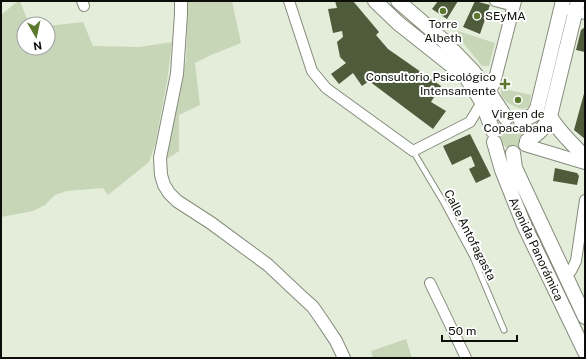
<svg xmlns="http://www.w3.org/2000/svg" width="586" height="359" viewBox="0 0 586 359" font-family="'Public Sans',sans-serif">
	<style>
		.green { fill: #c8d6b8 }
		.building { fill: #4e5c3b }
		.lines { fill: none; stroke-linecap: round; stroke-linejoin: round }
		.service-casing { stroke: #858c7c; stroke-width: 7 }
		.minor-casing { stroke: #858c7c; stroke-width: 12 }
		.tertiary-casing { stroke: #858c7c; stroke-width: 14 }
		.secondary-casing { stroke: #858c7c; stroke-width: 16 }
		.service { stroke: #fff; stroke-width: 5 }
		.minor { stroke: #fff; stroke-width: 10 }
		.tertiary { stroke: #fff; stroke-width: 12 }
		.secondary { stroke: #fff; stroke-width: 14 }
		.poi-dot { fill: #5c782d; stroke: #fff; stroke-width: 1.5 }
		.labels { text-anchor: middle; stroke-width: 4; stroke-linejoin: round; paint-order: stroke }
		.poi-label { font-size: 12px; fill: #0c0f09; stroke: #fff }
		.street-label { font-size: 12px; fill: #0c0f09; stroke: #fff }
	</style>
	<rect width="100%" height="100%" fill="#e4ecda"/>
	<!-- green -->
	<path class="green" d="M 18,1 L 20,1 L 29,24 L 24,24 L 24,48 L 48,48 L 48,26 L 83,22 L 93,46 L 139,47 L 172,42 L 167,82 L 155,145 L 149,162 L 108,195 L 103,188 L 67,191 L 55,195 L 45,205 L 33,211 L 1,217 L 1,15 Z
		M 188,1 L 232,1 L 241,43 L 211,55 L 195,63 L 200,105 L 179,115 L 179,151 L 167,159 L 168,145 L 175,105 L 186,60 Z
		M 458,31 L 495,43 L 489,66 L 482,66 L 456,34 Z
		M 501,88 L 531,95 L 529,107 L 522,109 C 512,106 499,100 501,88 Z
		M499 136a12 12 0 1 1 24 0a12 12 0 1 1-24 0Z
		M 406,339 L 412,358 L 373,358 L 371,351 Z"/>
	<!-- building -->
	<path class="building" d="M 335,1 L 353,1 L 379,32 L 376,35 L 388,49 L 441,86 L 431,102 L 446,111 L 433,129 L 369,81 L 362,86 L 353,73 L 339,84 L 331,74 L 346,63 L 340,57 L 337,42 L 343,37 L 342,31 L 333,33 L 328,9 L 337,8 Z
		M 438,1 L 458,1 L 447,19 L 432,9 Z
		M 475,1 L 490,5 L 480,34 L 463,27 Z
		M 585,27 L 585,52 L 576,50 L 581,30 Z
		M 585,90 L 585,139 L 574,130 Z
		M 470,134 L 491,176 L 476,183 L 469,169 L 475,166 L 471,156 L 452,165 L 443,146 Z
		M 555,168 L 577,173 L 579,176 L 577,185 L 553,181 Z"/>
	<g class="lines">
		<defs>
			<path id="service" d="M 413,151 L 444,203 L 473,257 L 504,330"/>
			<path id="minor" d="M 82,1 L 84,6
				M 289,1 L 312,71 L 326,88 L 413,151 L 470,122 L 482,102
				M 495,1 L 514,6
				M 569,10 L 585,14
				M 565,275 L 571,271 L 576,261 L 585,200
				M 430,283 L 466,358"/>
			<path id="tertiary" d="M 181,1 L 181,14 L 177,74 L 160,158 L 161,175 L 164,185 L 169,193 L 177,201 L 211,223 L 268,265 L 302,297 L 313,307 L 324,323 L 336,341 L 344,358
				M 484,98 L 493,85 L 496,75 L 515,1
				M 525,145 L 585,163"/>
			<path id="secondary" d="M 375,1 L 398,23 L 466,77 L 482,102 L 493,131
				M 398,1 L 443,40 L 472,70 L 489,92 L 506,118
				M 550,116 C 559,133 573,143 585,158
				M 521,121 L 533,115 L 537,109 L 563,1
				M 527,141 C 538,134 545,128 550,116 L 578,1
				M 494,142 L 502,170 L 524,225 L 585,352
				M 513,153 L 515,168 L 585,317"/>
		</defs>
		<!-- service casing -->
		<use href="#service" class="service-casing"/>
		<!-- minor casing -->
		<use href="#minor" class="minor-casing"/>
		<!-- tertiary casing -->
		<use href="#tertiary" class="tertiary-casing"/>
		<!-- secondary casing -->
		<use href="#secondary" class="secondary-casing"/>
		<!-- service -->
		<use href="#service" class="service"/>
		<!-- minor -->
		<use href="#minor" class="minor"/>
		<!-- tertiary -->
		<use href="#tertiary" class="tertiary"/>
		<!-- secondary -->
		<use href="#secondary" class="secondary"/>
	</g>
	<!-- markers -->
	<g class="poi-dot">
		<circle cx="443" cy="11" r="4"/>
		<circle cx="477" cy="16" r="4"/>
		<path d="M503 78h4v4h4v4h-4v4h-4v-4h-4v-4h4z"/>
		<circle cx="518" cy="100" r="4"/>
	</g>
	<g class="labels">
		<!-- poi labels -->
		<g class="poi-label">
			<text x="485" y="20" text-anchor="start">SEyMA</text>
			<text x="443" y="28">Torre<tspan x="443" dy="14">Albeth</tspan></text>
			<text x="496" y="81" text-anchor="end">Consultorio Psicológico<tspan x="496" dy="14">Intensamente</tspan></text>
			<text x="518" y="118">Virgen de<tspan x="518" dy="14">Copacabana</tspan></text>
		</g>
		<!-- street labels -->
		<g class="street-label">
			<text transform="translate(470 235) rotate(63)" y="4">Calle Antofagasta</text>
			<text transform="translate(536 249) rotate(65)" y="4">Avenida Panorámica</text>
		</g>
	</g>
	<!-- border -->
	<rect width="586" height="359" fill="none" stroke="#0c0f09" stroke-width="4"/>
	<!-- north arrow -->
	<g transform="translate(36 36) rotate(171)"><circle r="19" fill="#ffffff" stroke="#9e9f9d"/>
	<path d="M0-3L7 15L0 10L-7 15Z" fill="#5c782d"/>
	<text y="-6" font-size="11" font-weight="bold" text-anchor="middle" fill="#0c0f09">N</text>
	</g>
	<!-- scale -->
	<path d="M442 335v6h75v-6" fill="none" stroke="#0c0f09" stroke-width="2"/>
	<text x="448" y="335" font-size="12" fill="#0c0f09" stroke="#ffffff" stroke-width="3" paint-order="stroke">50 m</text>
</svg>
